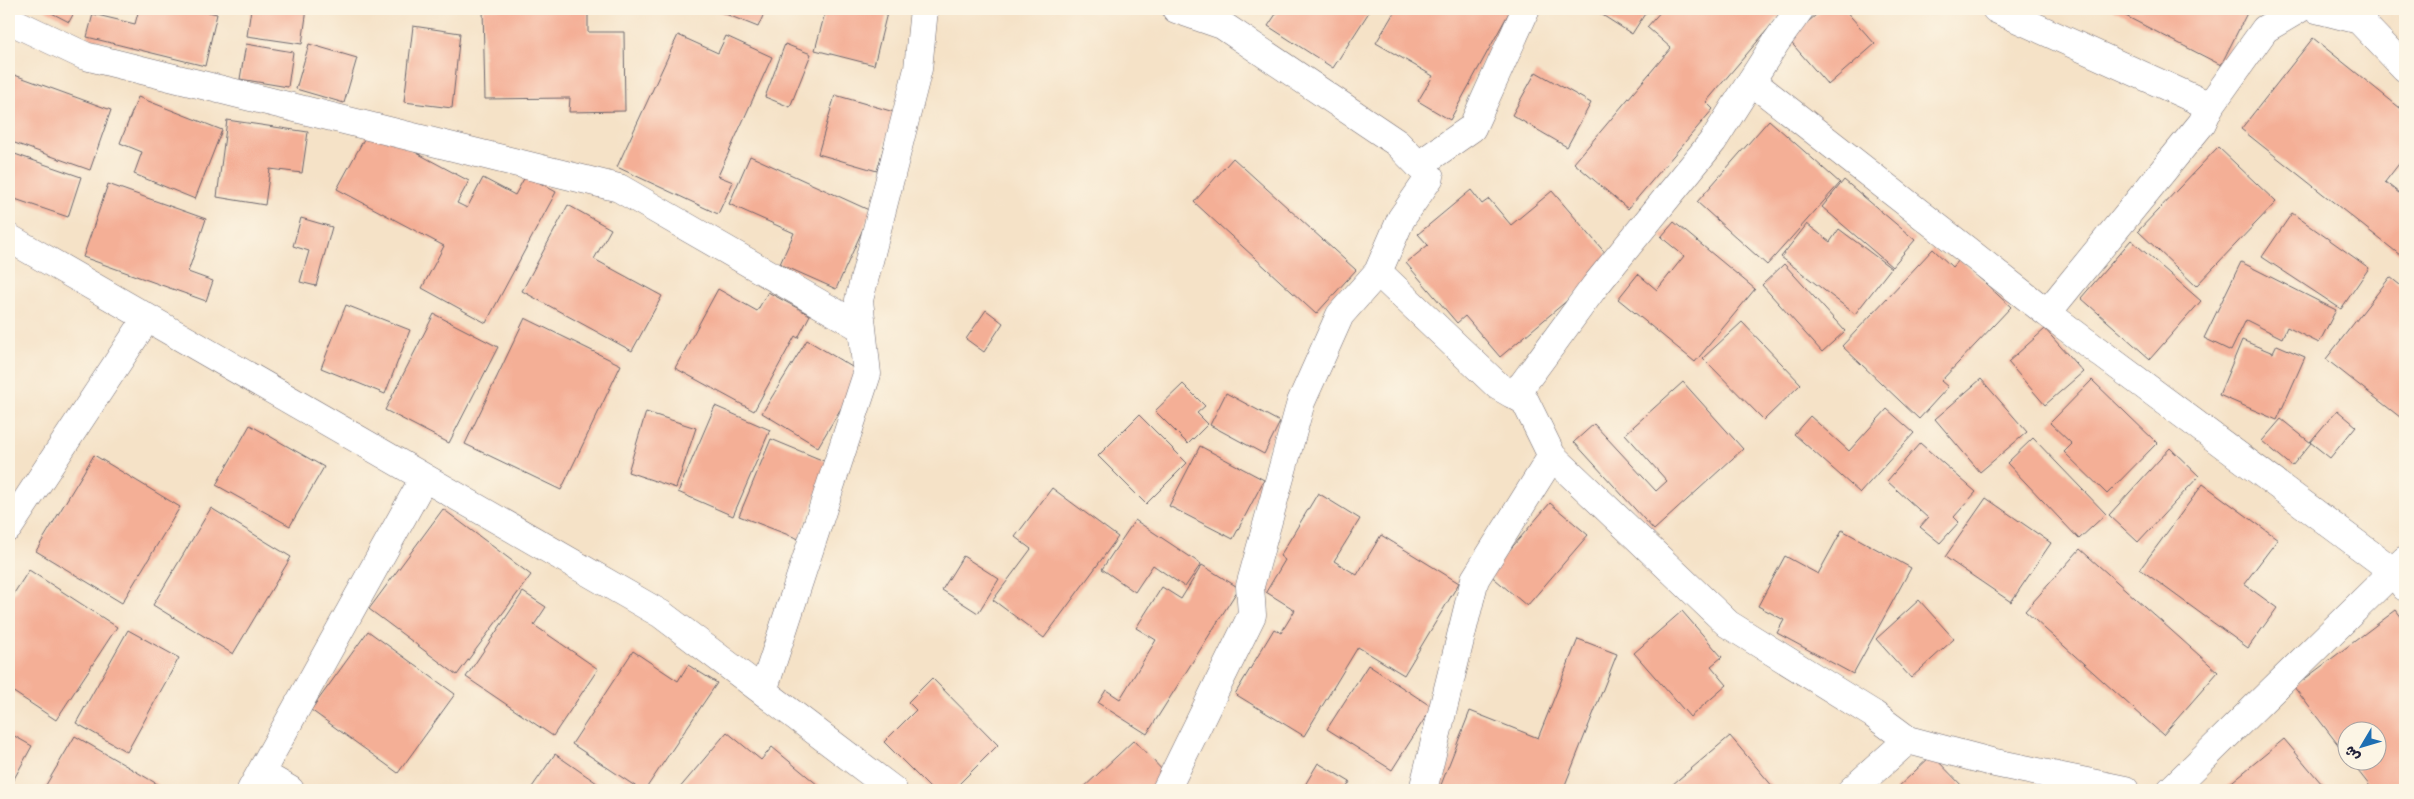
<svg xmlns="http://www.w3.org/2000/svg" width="2414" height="799" viewBox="0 0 2414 799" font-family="Caveat,'Playpen Sans Arabic',sans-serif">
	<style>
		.building { fill: #f4af96 }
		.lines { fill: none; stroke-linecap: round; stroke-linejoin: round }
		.minor-casing { stroke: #6c656c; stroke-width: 29 }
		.minor { stroke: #fff; stroke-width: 28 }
	</style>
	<rect width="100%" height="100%" fill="#fcf5e5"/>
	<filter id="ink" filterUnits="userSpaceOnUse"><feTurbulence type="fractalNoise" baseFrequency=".02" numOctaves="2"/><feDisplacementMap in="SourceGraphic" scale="10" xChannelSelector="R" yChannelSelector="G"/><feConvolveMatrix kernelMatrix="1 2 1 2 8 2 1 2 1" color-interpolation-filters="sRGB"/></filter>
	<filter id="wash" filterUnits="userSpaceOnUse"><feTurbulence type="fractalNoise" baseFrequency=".0096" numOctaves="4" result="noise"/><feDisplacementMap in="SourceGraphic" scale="20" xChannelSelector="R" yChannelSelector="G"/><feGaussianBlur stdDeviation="1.12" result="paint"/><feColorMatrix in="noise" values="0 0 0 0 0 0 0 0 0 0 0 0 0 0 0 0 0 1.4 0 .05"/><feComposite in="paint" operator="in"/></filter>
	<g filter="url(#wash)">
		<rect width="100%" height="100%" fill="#f5e2c7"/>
		<g id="blocks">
			<!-- building -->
			<path class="building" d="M 44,9 L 76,9 L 69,22 Z
				M 139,9 L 196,9 L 217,14 L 205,66 L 87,37 L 93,14 L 135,24 Z
				M 251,9 L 307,9 L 302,44 L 247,36 Z
				M 483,9 L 588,9 L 588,32 L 624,32 L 625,111 L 569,112 L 570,98 L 485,99 Z
				M 713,9 L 766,9 L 758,27 Z
				M 826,9 L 888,9 L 874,65 L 815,50 Z
				M 1274,9 L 1371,9 L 1333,68 L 1268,26 L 1278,11 Z
				M 1396,9 L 1511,9 L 1450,120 L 1418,101 L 1433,76 L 1376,43 Z
				M 1593,9 L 1648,9 L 1632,34 Z
				M 1663,9 L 1785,9 L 1706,102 L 1713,109 L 1628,209 L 1574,163 L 1671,48 L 1647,27 Z
				M 1823,9 L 1844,9 L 1875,44 L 1828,85 L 1788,39 Z
				M 2112,9 L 2249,9 L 2221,65 Z
				M 413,26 L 460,33 L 452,108 L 404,102 Z
				M 678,35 L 718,53 L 726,36 L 772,57 L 718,176 L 733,182 L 718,214 L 617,167 Z
				M 2313,38 L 2405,112 L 2405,156 L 2385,182 L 2404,197 L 2405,195 L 2405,259 L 2241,129 Z
				M 246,44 L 293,52 L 288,87 L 240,79 Z
				M 309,44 L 357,58 L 344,103 L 296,89 Z
				M 785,44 L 811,54 L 790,107 L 765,97 Z
				M 1536,72 L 1591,103 L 1567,147 L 1512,115 Z
				M 9,73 L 111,110 L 90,170 L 9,141 Z
				M 835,95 L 894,112 L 877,171 L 818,154 Z
				M 138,97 L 222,130 L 195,199 L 134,174 L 142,152 L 120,143 Z
				M 227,120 L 308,132 L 302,173 L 270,169 L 265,205 L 217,197 Z
				M 1769,120 L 1840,183 L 1767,265 L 1697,202 Z
				M 370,128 L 469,181 L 457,203 L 467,208 L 483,178 L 515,195 L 526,175 L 556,192 L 486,323 L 422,288 L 444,246 L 337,189 Z
				M 2218,147 L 2276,202 L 2196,286 L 2138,231 Z
				M 9,152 L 81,177 L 68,217 L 9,197 Z
				M 750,156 L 871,211 L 836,289 L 780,264 L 794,233 L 729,204 Z
				M 1233,158 L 1356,270 L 1316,314 L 1194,202 Z
				M 1844,180 L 1915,240 L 1892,267 L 1822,207 Z
				M 108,184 L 206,219 L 188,272 L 213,281 L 206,301 L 83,257 Z
				M 1471,190 L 1482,204 L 1489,199 L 1511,225 L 1552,191 L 1613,262 L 1500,357 L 1465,316 L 1457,323 L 1406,263 L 1428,245 L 1418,234 Z
				M 568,205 L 611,229 L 594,259 L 662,296 L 632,351 L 522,291 Z
				M 2292,213 L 2369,268 L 2341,309 L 2262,257 Z
				M 301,218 L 332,227 L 316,286 L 300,282 L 309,251 L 293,246 Z
				M 1674,222 L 1755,289 L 1695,362 L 1618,299 L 1638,274 L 1657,290 L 1684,256 L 1661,237 Z
				M 1807,224 L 1830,242 L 1839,229 L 1891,268 L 1855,314 L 1781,257 Z
				M 2131,240 L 2201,301 L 2150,359 L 2081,298 Z
				M 1933,249 L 1952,267 L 1959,259 L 2011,307 L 1941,381 L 1948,387 L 1919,419 L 1842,346 Z
				M 2241,262 L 2336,310 L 2319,343 L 2287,327 L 2282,338 L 2246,320 L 2231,351 L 2204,338 Z
				M 1784,264 L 1845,331 L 1822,352 L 1762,285 Z
				M 2390,277 L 2405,289 L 2405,421 L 2326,359 Z
				M 718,289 L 757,311 L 768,292 L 810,315 L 798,338 L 795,336 L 754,411 L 675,368 Z
				M 346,305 L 410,330 L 385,394 L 321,368 Z
				M 986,310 L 1003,323 L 984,352 L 966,339 Z
				M 434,314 L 498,347 L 449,443 L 385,410 Z
				M 525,318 L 621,365 L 561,490 L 465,444 Z
				M 1742,322 L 1801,384 L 1764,420 L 1703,358 Z
				M 2045,329 L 2083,372 L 2045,405 L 2008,362 Z
				M 807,340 L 862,373 L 818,447 L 762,413 Z
				M 2242,340 L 2273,353 L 2277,345 L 2305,357 L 2277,420 L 2219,395 Z
				M 1981,379 L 2027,432 L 1980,472 L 1935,419 Z
				M 2092,380 L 2157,443 L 2107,494 L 2064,452 L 2072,444 L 2050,423 Z
				M 1683,382 L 1743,449 L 1654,530 L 1574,442 L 1594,424 L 1656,491 L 1667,481 L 1625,434 Z
				M 1183,384 L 1205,406 L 1197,413 L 1208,424 L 1188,444 L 1155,411 Z
				M 1226,393 L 1280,422 L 1264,454 L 1210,425 Z
				M 715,406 L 770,430 L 733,516 L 678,492 Z
				M 1887,409 L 1914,433 L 1860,493 L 1794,434 L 1810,416 L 1849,451 Z
				M 2337,410 L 2356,426 L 2330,458 L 2310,442 Z
				M 646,412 L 696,428 L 676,488 L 628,472 Z
				M 1139,415 L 1187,463 L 1146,504 L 1098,456 Z
				M 2281,419 L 2311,443 L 2292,466 L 2262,441 Z
				M 250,425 L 324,467 L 290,526 L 216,485 Z
				M 2033,438 L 2106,514 L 2079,539 L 2007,463 Z
				M 771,439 L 829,463 L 799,539 L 739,516 Z
				M 1920,443 L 1976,492 L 1954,517 L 1959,522 L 1940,543 L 1920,527 L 1928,518 L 1887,481 Z
				M 1200,446 L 1264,480 L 1233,539 L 1169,506 Z
				M 2170,448 L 2199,476 L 2138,542 L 2109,515 Z
				M 94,455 L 180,507 L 122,603 L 36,551 Z
				M 2203,484 L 2278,539 L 2244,584 L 2277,608 L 2248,648 L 2140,569 Z
				M 1052,488 L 1118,537 L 1044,638 L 993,600 L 1031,549 L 1015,537 Z
				M 1318,493 L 1360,519 L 1334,561 L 1357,575 L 1381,535 L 1459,583 L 1404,675 L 1358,647 L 1304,736 L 1235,694 L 1274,629 L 1281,633 L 1295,610 L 1266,592 L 1285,560 L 1280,556 Z
				M 1986,498 L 2051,543 L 2011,602 L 1945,557 Z
				M 1550,503 L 1588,535 L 1527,606 L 1489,574 Z
				M 211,508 L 291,557 L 233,654 L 153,605 Z
				M 443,509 L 531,575 L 457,675 L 369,609 Z
				M 1135,520 L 1201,564 L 1185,587 L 1153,565 L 1135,592 L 1102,569 Z
				M 1842,530 L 1911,568 L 1853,674 L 1777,633 L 1784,620 L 1758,606 L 1785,556 L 1818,574 Z
				M 2080,549 L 2218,672 L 2163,735 L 2025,611 Z
				M 963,556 L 999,579 L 978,613 L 942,590 Z
				M 1202,565 L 1239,588 L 1147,734 L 1098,703 L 1106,690 L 1120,699 L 1156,640 L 1136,628 L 1162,587 L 1181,599 Z
				M 29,570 L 117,627 L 56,720 L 9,689 L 9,601 Z
				M 523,592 L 546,607 L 534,625 L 598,669 L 553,736 L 466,677 Z
				M 1919,600 L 1954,639 L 1911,678 L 1876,639 Z
				M 2396,610 L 2405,622 L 2405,790 L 2373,790 L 2351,762 L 2376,762 L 2376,732 L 2346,732 L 2346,755 L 2294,687 Z
				M 1682,611 L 1722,657 L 1711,666 L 1727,685 L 1690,717 L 1634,653 Z
				M 128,630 L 179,658 L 127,752 L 76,723 Z
				M 368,631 L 455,694 L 398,773 L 311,710 Z
				M 1578,639 L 1617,654 L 1563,790 L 1439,790 L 1470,711 L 1538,738 Z
				M 633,651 L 678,681 L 688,665 L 717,683 L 645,790 L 641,790 L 572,744 Z
				M 1368,665 L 1432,707 L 1392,770 L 1327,729 Z
				M 932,678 L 998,745 L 953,790 L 932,790 L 884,742 L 916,710 L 908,702 Z
				M 727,732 L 761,760 L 772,747 L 824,790 L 678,790 Z
				M 9,733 L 32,746 L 9,788 Z
				M 75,736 L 159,785 L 156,790 L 43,790 Z
				M 1730,736 L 1774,788 L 1771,790 L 1666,790 Z
				M 2284,739 L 2327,790 L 2222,790 Z
				M 1134,740 L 1166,774 L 1148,790 L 1081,790 Z
				M 555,754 L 607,790 L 530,790 Z
				M 1932,755 L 1966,790 L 1895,790 Z
				M 1318,763 L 1350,782 L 1345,790 L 1302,790 Z"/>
		</g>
	</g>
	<g filter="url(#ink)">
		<use href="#blocks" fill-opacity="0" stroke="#6c656c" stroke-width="1"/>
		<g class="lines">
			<defs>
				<path id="minor" d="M 1996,9 L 2210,106 L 2265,29 L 2299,9
					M 2316,9 L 2359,20
					M 2365,9 L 2359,20 L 2405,68
					M 9,20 L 85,56 L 619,188 L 862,328
					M 1751,81 L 2047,313 L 2393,571 L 2405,587
					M 1419,165 L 1472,128 L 1526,9
					M 9,238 L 661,614 L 893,790
					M 1378,272 L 1498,386 L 1512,394 L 1523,384 L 1595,286 L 1713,141 L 1776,42 L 1800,9
					M 2047,313 L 2202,123 L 2210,106
					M 1512,394 L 1525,401 L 1552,456 L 1728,624 L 1873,714 L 1908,740
					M 9,527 L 147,318
					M 763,691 L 867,374 L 859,300 L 918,69 L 924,9
					M 261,773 L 290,790
					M 251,790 L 424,478
					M 1166,790 L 1252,615 L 1250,586 L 1301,402 L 1340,315 L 1378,272 L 1401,219 L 1430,177 L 1397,143 L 1222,25 L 1176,9
					M 1423,790 L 1475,579 L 1552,456
					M 1852,790 L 1908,740 L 1995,763 L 2125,790
					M 2171,790 L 2405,560"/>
			</defs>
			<!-- minor casing -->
			<use href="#minor" class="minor-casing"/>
			<!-- minor -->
			<use href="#minor" class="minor"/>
		</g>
	</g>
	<!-- margin -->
	<rect width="2414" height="799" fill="none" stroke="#fcf5e5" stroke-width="30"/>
	<!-- north arrow -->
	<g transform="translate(2362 746) rotate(232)"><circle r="24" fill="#fcf5e5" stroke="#a5a1a1"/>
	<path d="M0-4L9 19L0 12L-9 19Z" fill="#1f6fb2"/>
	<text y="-8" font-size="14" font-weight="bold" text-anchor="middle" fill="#22223b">ش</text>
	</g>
</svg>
